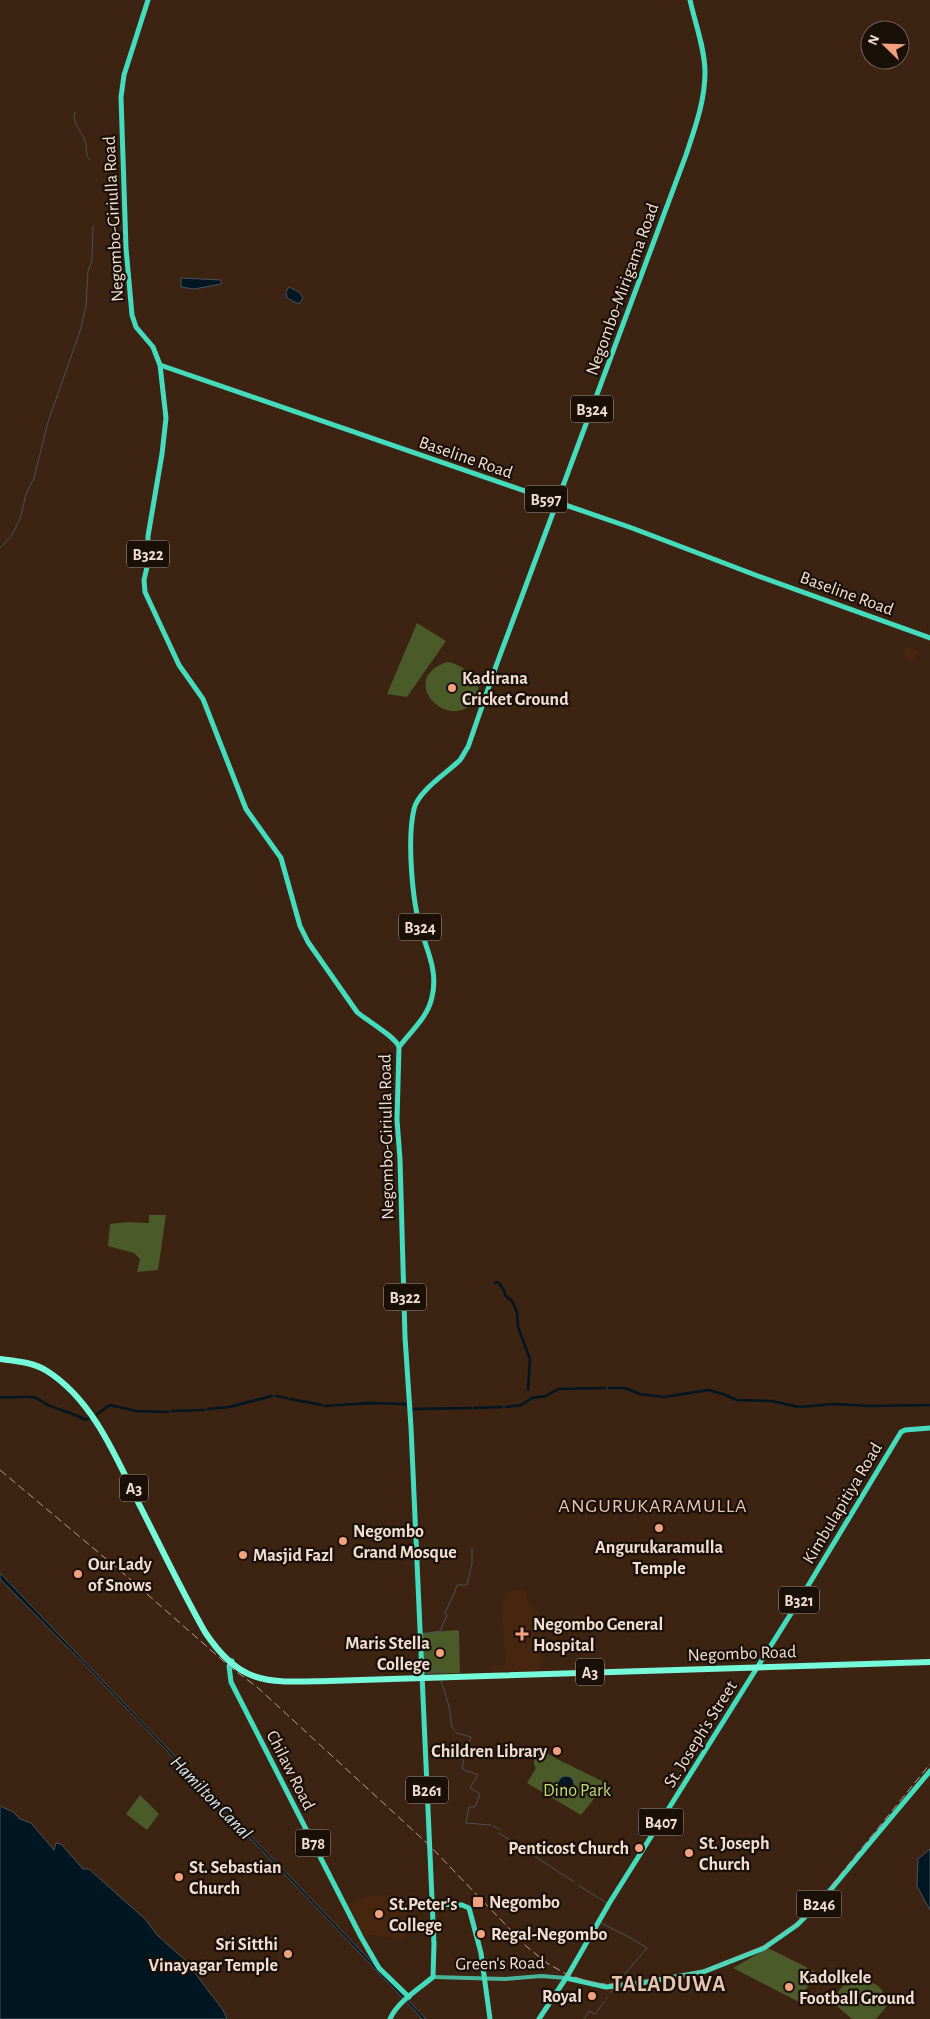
<svg xmlns="http://www.w3.org/2000/svg" width="930" height="2019" viewBox="0 0 930 2019" font-family="'Alegreya Sans',sans-serif">
	<style>
		.built { fill: #472610 }
		.green { fill: #4b5a29 }
		.water { fill: #001622; stroke: #485257 }
		.lines { fill: none; stroke-linecap: round; stroke-linejoin: round }
		.stream { stroke: #485257; stroke-width: 1 }
		.canal { stroke: #001622; stroke-width: 2.5 }
		.secondary { stroke: #46b59c; stroke-width: 4 }
		.primary { stroke: #44dcbc; stroke-width: 5 }
		.highway { stroke: #75fada; stroke-width: 6 }
		.rail { stroke: #b39f91; stroke-width: 1; stroke-dasharray: 8 4; stroke-linecap: butt }
		.poi-dot { fill: #f1a17e; stroke: #1b1008; stroke-width: 2 }
		.labels { text-anchor: middle; stroke-width: 4.5; stroke-linejoin: round; paint-order: stroke }
		.shield { fill: #1b1008; stroke: #b0a096; stroke-width: 1 }
		.shield-label { font-size: 16px; font-weight: bold; fill: #f0ded3 }
		.street-label { font-size: 18px; fill: #f0ded3; stroke: #1b1008 }
		.poi-label { font-size: 18px; font-weight: bold; fill: #f0ded3; stroke: #1b1008; text-anchor: start }
		.park-label { font-size: 18px; fill: #bfdc7b; stroke: #1b1008 }
		.water-label { font-size: 19px; font-style: italic; fill: #d4e7f2; stroke: #1b1008 }
		.quarter-label { font-size: 20px; letter-spacing: 1px; fill: #e7c4af; stroke: #1b1008 }
		.district-label { font-size: 22px; font-weight: bold; letter-spacing: 1px; fill: #e7c4af; stroke: #1b1008 }
	</style>
	<rect width="100%" height="100%" fill="#3d2311"/>
	<!-- built -->
	<path class="built" d="M 906,646 L 922,653 L 921,657 L 915,655 L 913,661 L 902,657 Z
		M 514,1590 L 525,1590 L 527,1592 L 528,1601 L 538,1613 L 538,1622 L 541,1622 L 541,1670 L 494,1671 L 493,1666 L 505,1665 L 502,1601 L 505,1593 Z
		M 389,1895 L 409,1899 L 405,1940 L 372,1935 L 361,1937 L 345,1905 L 369,1896 Z"/>
	<!-- green -->
	<path class="green" d="M 417,623 L 446,641 L 407,697 L 387,694 Z
		M 447,662 C 465,664 491,686 472,704 C 444,730 398,678 447,662 Z
		M 149,1215 L 166,1215 L 158,1270 L 137,1272 L 140,1259 L 134,1253 L 108,1246 L 110,1224 L 127,1222 L 149,1223 Z
		M 457,1630 L 459,1631 L 460,1673 L 421,1674 L 420,1633 Z
		M 542,1750 L 557,1759 L 604,1782 L 593,1800 L 581,1815 L 527,1783 L 536,1768 L 534,1765 L 534,1760 Z
		M 140,1795 L 159,1814 L 147,1830 L 126,1814 Z
		M 768,1948 L 816,1972 L 799,2002 L 733,1968 Z
		M 858,1979 C 877,1983 885,1986 886,2007 L 876,2019 L 852,2019 L 838,2007 L 835,1998 C 841,1986 845,1983 858,1979 Z"/>
	<!-- water -->
	<path class="water" d="M 181,278 L 221,280 L 221,284 L 194,289 L 181,287 Z
		M 289,287 L 299,292 L 303,298 L 299,304 L 287,298 L 286,292 Z
		M 0,1573 L 426,2019 L 422,2019 L 416,2012 L 83,1663 L 0,1579 Z
		M558 1784a8 8 0 1 1 16 0a8 8 0 1 1-16 0Z
		M 0,1806 L 13,1812 L 20,1819 L 31,1823 L 54,1850 L 56,1843 L 61,1844 L 83,1869 L 89,1869 L 146,1920 L 157,1935 L 185,1960 L 223,2010 L 227,2019 L 0,2019 Z
		M 930,1849 L 930,1910 L 917,1886 L 918,1859 Z"/>
	<g class="lines">
		<!-- stream -->
		<path class="stream" d="M 75,112 C 72,121 79,130 84,138 C 88,145 84,153 90,160
			M 0,548 L 12,535 L 20,519 L 26,494 L 34,478 L 48,422 L 80,331 L 86,306 L 88,271 L 92,261 L 93,226
			M 423,1634 L 440,1631 L 447,1615 L 445,1613 C 449,1603 455,1594 457,1585 L 467,1585 L 472,1564 L 472,1548
			M 423,1672 L 441,1672
			M 441,1681 L 449,1706 L 452,1727 L 457,1733 L 471,1737 L 464,1757 L 462,1769 L 478,1775 L 470,1788 L 480,1794 L 475,1807 L 469,1807 L 466,1823 L 491,1825
			M 493,1826 L 500,1830
			M 499,1833 L 527,1851
			M 530,1853 L 574,1882
			M 578,1885 L 607,1903
			M 601,1923 L 631,1938 L 647,1948 L 618,1982
			M 610,1993 L 613,1989
			M 606,1999 L 607,1997
			M 584,2019 L 589,2011 L 595,2014 L 604,2002"/>
		<!-- canal -->
		<path class="canal" d="M 495,1283 L 498,1282 L 504,1290 L 505,1295 L 512,1301 L 517,1312 L 518,1327 L 530,1359 L 528,1390
			M 609,1388 L 625,1388 L 640,1394 L 664,1397 L 708,1390 L 723,1394 L 737,1400 L 772,1401 L 799,1407 L 834,1404 L 869,1406 L 930,1405
			M 276,1396 L 287,1398
			M 0,1397 C 11,1398 21,1396 32,1397 C 37,1397 41,1401 46,1404 C 57,1410 76,1413 85,1420 L 91,1417
			M 290,1399 L 322,1405
			M 325,1406 L 369,1403 L 406,1404 L 408,1406
			M 506,1407 L 521,1405 L 532,1398 L 546,1396 L 558,1389 L 605,1388
			M 474,1408 L 502,1407
			M 208,1409 L 229,1407 L 272,1396
			M 412,1409 L 471,1408
			M 172,1411 L 204,1410
			M 97,1414 L 110,1405 L 136,1411 L 168,1412"/>
		<!-- secondary -->
		<path class="secondary" d="M 433,1977 L 505,1979 L 541,1976 L 566,1978"/>
		<!-- primary -->
		<path class="primary" d="M 148,0 L 124,75 L 121,97 L 126,248 L 132,315 L 136,327 L 153,347 L 160,365 L 166,418 L 162,454 L 148,536 L 147,567 L 144,580 L 145,592 L 179,665 L 203,699 L 246,809 L 281,858 L 300,926 L 308,942 L 357,1012 C 366,1020 396,1037 399,1047 L 397,1120 L 400,1159 L 405,1337 L 411,1427 L 434,1944 L 433,1977 C 420,1988 397,2002 390,2019
			M 160,365 L 632,528 L 758,576 L 930,638
			M 399,1047 C 411,1031 428,1017 432,997 C 438,972 428,953 421,930 C 412,901 407,839 414,809 C 418,791 447,773 460,760 C 463,756 465,751 468,747 L 496,666 L 686,155 C 695,128 705,101 705,72 C 705,49 695,23 690,0
			M 232,1661 L 229,1666 L 231,1682 L 361,1937 L 379,1968 L 409,1997
			M 432,1904 L 462,1905 L 469,1908 L 481,1953 L 490,2019
			M 566,1978 L 606,1987 L 641,1983 L 703,1972 L 764,1948 L 797,1925 L 822,1900 L 930,1771
			M 539,2019 L 568,1975 L 610,1902 L 797,1604 L 901,1432 L 905,1430 L 930,1428"/>
		<!-- highway -->
		<path class="highway" d="M 0,1359 C 16,1361 33,1362 47,1371 C 93,1400 116,1457 139,1504 C 161,1547 181,1590 205,1632 C 241,1687 269,1682 329,1681 L 930,1662"/>
		<!-- rail -->
		<path class="rail" d="M 0,1470 L 123,1573 L 229,1666 L 257,1687 L 429,1845 L 527,1947 L 547,1963 L 568,1975 L 597,1984 L 631,1984 L 707,1970 L 766,1945 L 793,1926 L 819,1901 L 930,1764"/>
	</g>
	<!-- markers -->
	<g class="poi-dot">
		<circle cx="452" cy="688" r="5"/>
		<circle cx="659" cy="1528" r="5"/>
		<circle cx="343" cy="1541" r="5"/>
		<circle cx="243" cy="1555" r="5"/>
		<circle cx="78" cy="1574" r="5"/>
		<path d="M519.5 1626.5h5v5h5v5h-5v5h-5v-5h-5v-5h5z"/>
		<circle cx="440" cy="1653" r="5"/>
		<circle cx="557" cy="1751" r="5"/>
		<circle cx="639" cy="1848" r="5"/>
		<circle cx="689" cy="1853" r="5"/>
		<circle cx="179" cy="1877" r="5"/>
		<rect x="472" y="1896" width="12" height="12" rx="2.5"/>
		<circle cx="379" cy="1914" r="5"/>
		<circle cx="481" cy="1934" r="5"/>
		<circle cx="288" cy="1954" r="5"/>
		<circle cx="789" cy="1987" r="5"/>
		<circle cx="592" cy="1996" r="5"/>
	</g>
	<g class="labels">
		<!-- shield labels -->
		<g class="shield">
			<rect x="571" y="395.5" width="42" height="27" rx="4"/>
			<rect x="525" y="485.5" width="42" height="27" rx="4"/>
			<rect x="127" y="540.5" width="42" height="27" rx="4"/>
			<rect x="399" y="913.5" width="42" height="27" rx="4"/>
			<rect x="384" y="1283.5" width="42" height="27" rx="4"/>
			<rect x="120" y="1474.5" width="28" height="27" rx="4"/>
			<rect x="779" y="1586.5" width="40" height="27" rx="4"/>
			<rect x="576" y="1658.5" width="28" height="27" rx="4"/>
			<rect x="406" y="1776.5" width="42" height="27" rx="4"/>
			<rect x="638.5" y="1808.5" width="45" height="27" rx="4"/>
			<rect x="295.5" y="1829.5" width="35" height="27" rx="4"/>
			<rect x="796.5" y="1890.5" width="45" height="27" rx="4"/>
		</g>
		<g class="shield-label">
			<text x="592" y="415">B324</text>
			<text x="546" y="505">B597</text>
			<text x="148" y="560">B322</text>
			<text x="420" y="933">B324</text>
			<text x="405" y="1303">B322</text>
			<text x="134" y="1494">A3</text>
			<text x="799" y="1606">B321</text>
			<text x="590" y="1678">A3</text>
			<text x="427" y="1796">B261</text>
			<text x="661" y="1828">B407</text>
			<text x="313" y="1849">B78</text>
			<text x="819" y="1910">B246</text>
		</g>
		<!-- street labels -->
		<g class="street-label">
			<text transform="translate(113 219) rotate(-93)" y="6">Negombo-Giriulla Road</text>
			<text transform="translate(622 289) rotate(-70)" y="6">Negombo-Mirigama Road</text>
			<text transform="translate(466 457) rotate(19)" y="6">Baseline Road</text>
			<text transform="translate(847 593) rotate(20)" y="6">Baseline Road</text>
			<text transform="translate(386 1137) rotate(-91)" y="6">Negombo-Giriulla Road</text>
			<text transform="translate(842 1503) rotate(-59)" y="6">Kimbulapitiya Road</text>
			<text transform="translate(742 1653) rotate(-2)" y="6">Negombo Road</text>
			<text transform="translate(700 1734) rotate(-58)" y="6">St. Joseph's Street</text>
			<text transform="translate(291 1770) rotate(63)" y="6">Chilaw Road</text>
			<text transform="translate(500 1963) rotate(-1)" y="6">Green's Road</text>
		</g>
		<!-- poi labels -->
		<g class="poi-label">
			<text x="462" y="684">Kadirana<tspan x="462" dy="21">Cricket Ground</tspan></text>
			<text x="353" y="1537">Negombo<tspan x="353" dy="21">Grand Mosque</tspan></text>
			<text x="659" y="1553" text-anchor="middle">Angurukaramulla<tspan x="659" dy="21">Temple</tspan></text>
			<text x="253" y="1561">Masjid Fazl</text>
			<text x="88" y="1570">Our Lady<tspan x="88" dy="21">of Snows</tspan></text>
			<text x="533" y="1630">Negombo General<tspan x="533" dy="21">Hospital</tspan></text>
			<text x="430" y="1649" text-anchor="end">Maris Stella<tspan x="430" dy="21">College</tspan></text>
			<text x="547" y="1757" text-anchor="end">Children Library</text>
			<text x="699" y="1849">St. Joseph<tspan x="699" dy="21">Church</tspan></text>
			<text x="629" y="1854" text-anchor="end">Penticost Church</text>
			<text x="189" y="1873">St. Sebastian<tspan x="189" dy="21">Church</tspan></text>
			<text x="489" y="1908">Negombo</text>
			<text x="389" y="1910">St.Peter's<tspan x="389" dy="21">College</tspan></text>
			<text x="491" y="1940">Regal-Negombo</text>
			<text x="278" y="1950" text-anchor="end">Sri Sitthi<tspan x="278" dy="21">Vinayagar Temple</tspan></text>
			<text x="799" y="1983">Kadolkele<tspan x="799" dy="21">Football Ground</tspan></text>
			<text x="582" y="2002" text-anchor="end">Royal</text>
		</g>
		<!-- park labels -->
		<g class="park-label">
			<text x="577" y="1796">Dino Park</text>
		</g>
		<!-- water labels -->
		<g class="water-label">
			<text transform="translate(212 1797) rotate(46)" y="7">Hamilton Canal</text>
		</g>
		<!-- quarter labels -->
		<g class="quarter-label">
			<text x="653" y="1512">ANGURUKARAMULLA</text>
		</g>
		<!-- district labels -->
		<g class="district-label">
			<text x="669" y="1991">TALADUWA</text>
		</g>
	</g>
	<!-- north arrow -->
	<g transform="translate(885 45) rotate(293)"><circle r="24" fill="#1b1008" stroke="#706259"/>
	<path d="M0-4L9 19L0 12L-9 19Z" fill="#f1a17e"/>
	<text y="-8" font-size="14" font-weight="bold" text-anchor="middle" fill="#f0ded3">N</text>
	</g>
</svg>
